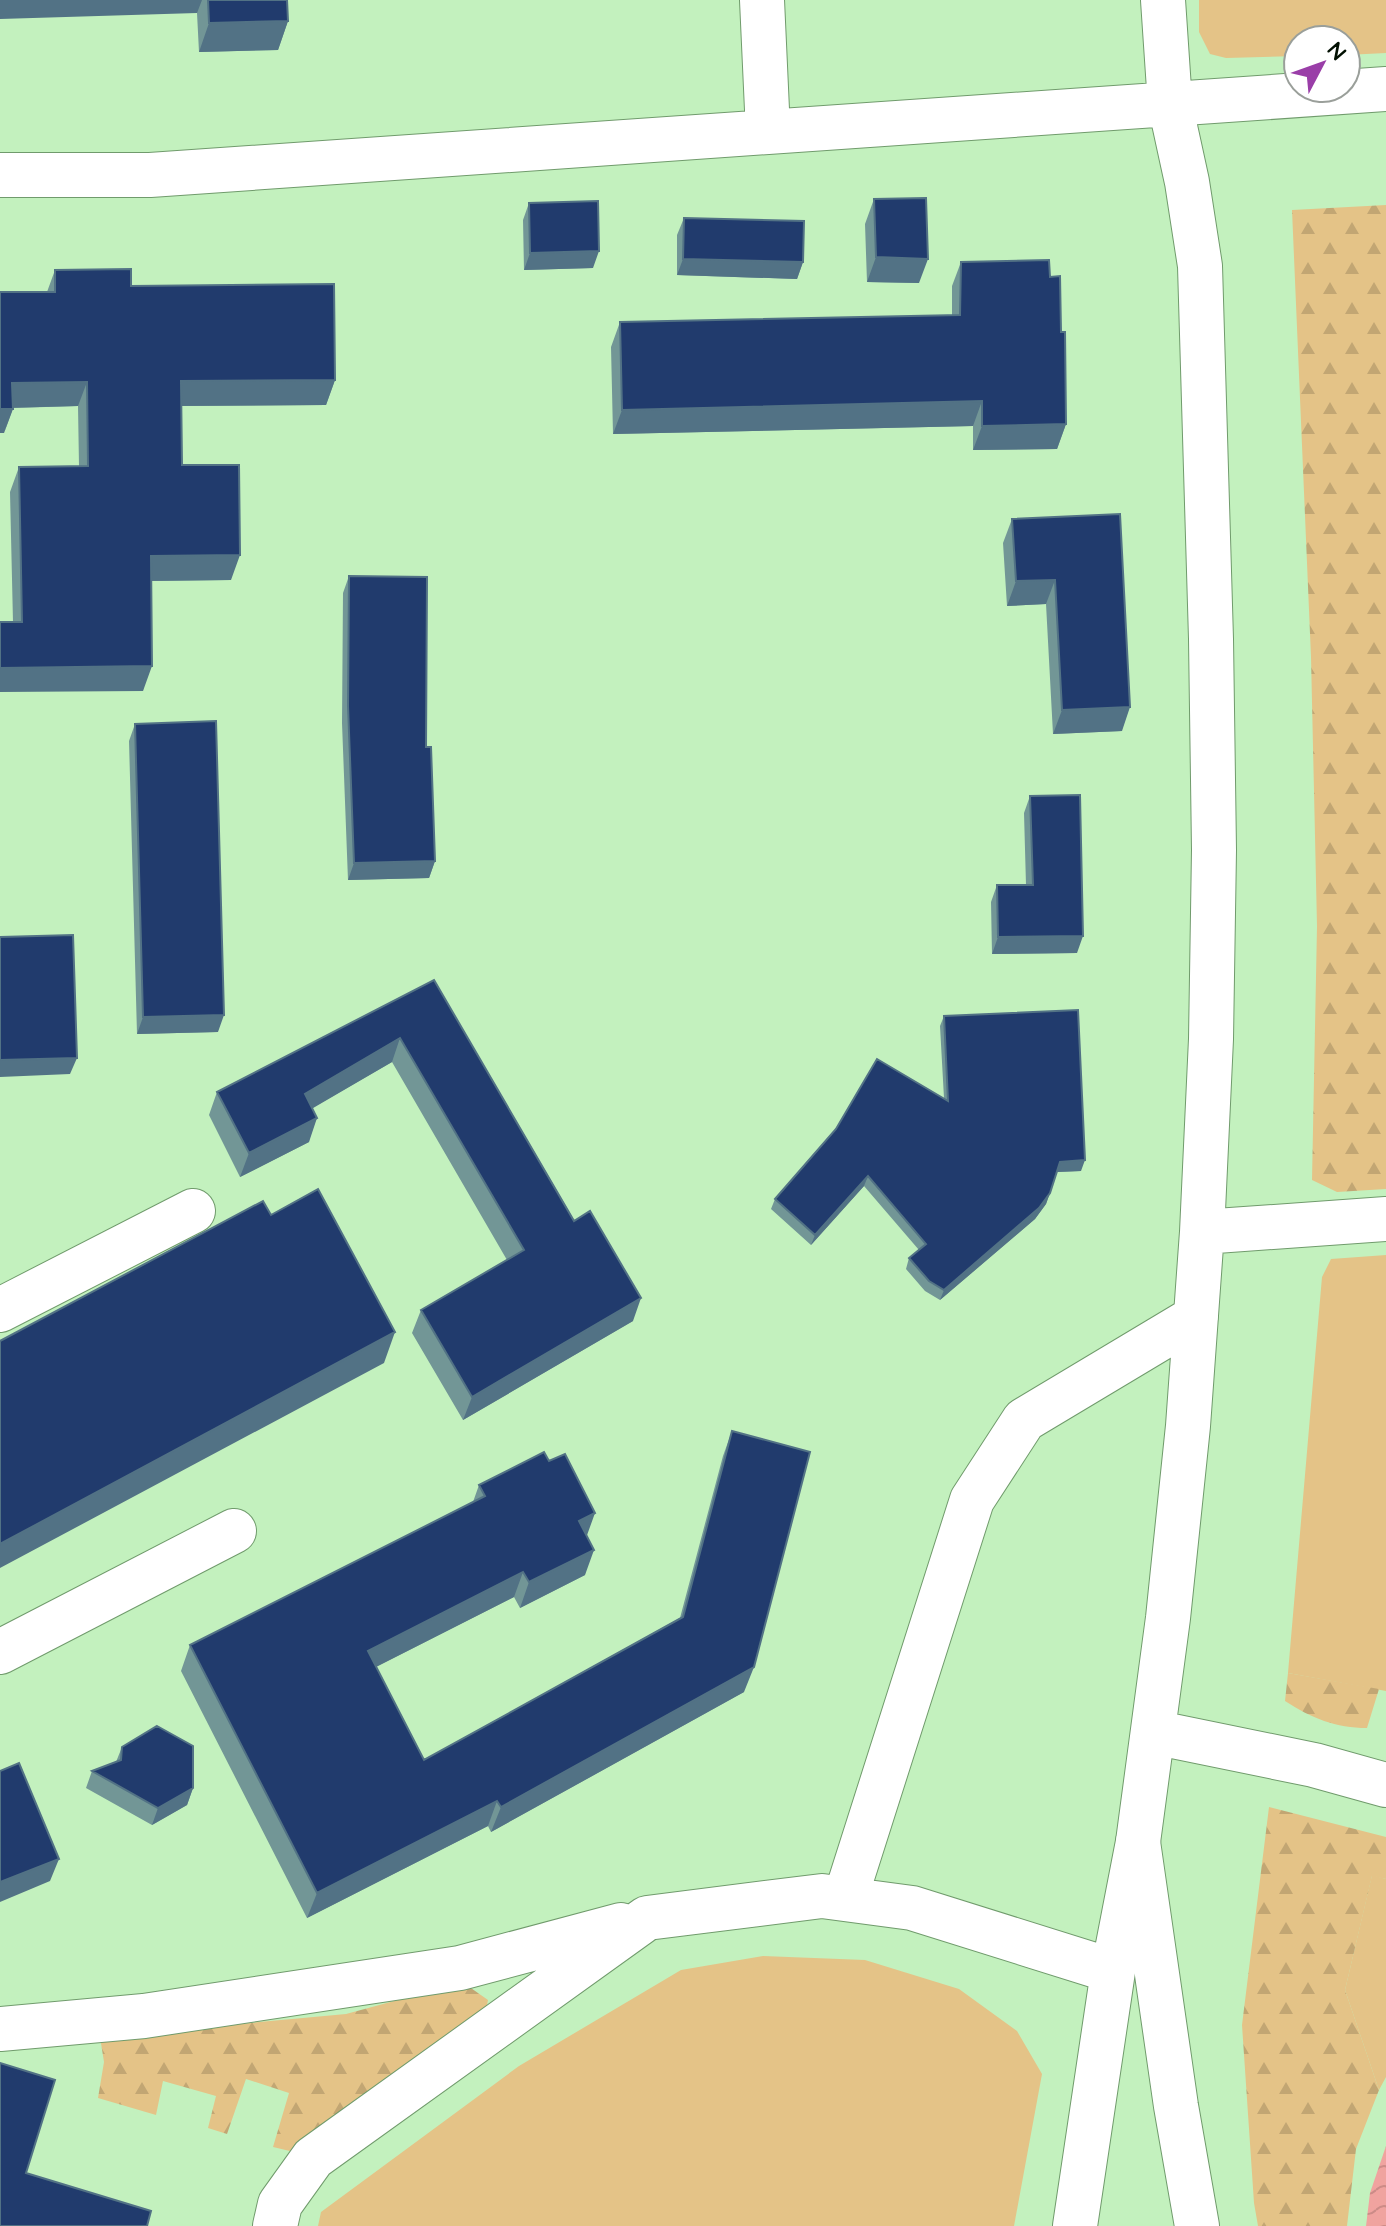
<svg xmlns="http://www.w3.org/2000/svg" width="1386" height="2226" viewBox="0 0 1386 2226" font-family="Quicksand,sans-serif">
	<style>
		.grass { fill: #e4c387 }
		.forest { fill: url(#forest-firs) }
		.water { fill: url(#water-waves) }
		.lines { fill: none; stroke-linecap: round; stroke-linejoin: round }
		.minor-casing { stroke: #709b6c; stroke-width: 46 }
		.highway-casing { stroke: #709b6c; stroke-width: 46 }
		.minor { stroke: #fff; stroke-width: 44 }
		.highway { stroke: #fff; stroke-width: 44 }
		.wall { fill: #729696 }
		.shaded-wall { fill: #527285 }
		.building { fill: #213b6d; stroke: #527285; stroke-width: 2 }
	</style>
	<defs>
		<pattern id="forest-firs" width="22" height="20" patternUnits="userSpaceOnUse" patternTransform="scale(2)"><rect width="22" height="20" fill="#e4c387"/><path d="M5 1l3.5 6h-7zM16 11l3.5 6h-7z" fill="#c2a673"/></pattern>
		<pattern id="water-waves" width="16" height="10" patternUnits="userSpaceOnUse" patternTransform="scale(2)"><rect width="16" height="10" fill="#f0a39f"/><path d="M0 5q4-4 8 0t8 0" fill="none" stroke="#cc8b87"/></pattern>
	</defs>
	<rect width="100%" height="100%" fill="#c3f1be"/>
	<!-- grass -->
	<path class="grass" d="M 1199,0 L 1386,0 L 1386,53 L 1346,55 L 1346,40 L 1298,40 L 1298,56 L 1226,58 L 1210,54 L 1199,32 Z
		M 1386,1255 L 1386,1691 L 1288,1673 L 1322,1277 L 1331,1259 Z
		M 1372,1875 L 1386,1879 L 1386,2077 L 1379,2090 L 1345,1990 Z
		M 763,1956 L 865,1960 L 959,1989 L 1017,2031 L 1042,2074 L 1014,2226 L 318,2226 L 321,2212 L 519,2066 L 681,1970 Z"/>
	<!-- forest -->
	<path class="forest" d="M 1386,205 L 1386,1189 L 1337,1192 L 1312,1180 L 1317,926 L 1311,657 L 1292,210 Z
		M 1288,1673 L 1379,1689 L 1367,1728 C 1336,1728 1311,1718 1285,1701 Z
		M 1269,1807 L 1386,1837 L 1386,1879 L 1372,1876 L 1345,1990 L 1379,2090 L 1356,2149 L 1347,2226 L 1258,2226 L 1254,2203 L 1242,2025 Z
		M 468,1986 L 488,2000 L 485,2015 L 294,2152 L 273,2147 L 289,2093 L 246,2079 L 227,2134 L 208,2128 L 216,2096 L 163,2081 L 156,2115 L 98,2098 L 104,2062 L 100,2037 L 346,2014 L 446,1987 Z"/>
	<!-- water -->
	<path class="water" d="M 1386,2146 L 1386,2226 L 1366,2226 L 1370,2193 Z"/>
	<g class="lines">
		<defs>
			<path id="minor" d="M 762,0 L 768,132
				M 0,175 L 150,175 L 1386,89
				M 1202,1232 L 1386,1219
				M 0,1310 L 193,1211
				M 0,1652 L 234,1531
				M 1153,1732 L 1314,1765 L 1386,1785
				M 845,1899 L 972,1500 L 1024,1420 L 1196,1317
				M 0,2029 L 144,2016 L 460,1968 L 621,1925
				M 275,2226 L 280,2204 L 313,2158 L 647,1918 L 822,1896 L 912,1908 L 1113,1971
				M 1075,2226 L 1113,1971 L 1138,1842 L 1168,1618 L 1188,1426 L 1202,1232 L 1211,1039 L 1214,850 L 1211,639 L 1200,266 L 1187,182 L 1170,104 L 1163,0"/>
			<path id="highway" d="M 1138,1842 L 1176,2106 L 1197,2226"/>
		</defs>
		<!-- minor casing -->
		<use href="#minor" class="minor-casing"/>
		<!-- highway casing -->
		<use href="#highway" class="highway-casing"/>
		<!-- minor -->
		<use href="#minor" class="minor"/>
		<!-- highway -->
		<use href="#highway" class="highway"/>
	</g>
	<!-- wall -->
	<path class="wall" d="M 0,0 L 287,0 L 288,21 L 278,50 L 199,52 L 197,13 Z
		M 874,199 L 919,283 L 867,282 L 865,224 Z
		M 529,203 L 593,268 L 524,270 L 523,220 Z
		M 684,218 L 803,262 L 797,279 L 677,275 L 677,235 Z
		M 961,262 L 1050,277 L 1061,332 L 1066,424 L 1057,449 L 973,450 L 973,426 L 613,434 L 611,347 L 620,322 L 952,315 L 952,286 Z
		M 55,270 L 131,286 L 335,380 L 326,405 L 181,406 L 182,465 L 231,580 L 151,581 L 143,691 L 13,622 L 10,492 L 19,467 L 79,466 L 78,406 L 13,408 L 4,433 L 47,292 Z
		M 1120,514 L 1122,731 L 1053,734 L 1046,604 L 1007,606 L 1003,543 L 1012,519 Z
		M 349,576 L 426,747 L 435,861 L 429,878 L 348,880 L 342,723 L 343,593 Z
		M 135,724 L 218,1032 L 137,1034 L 129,741 Z
		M 1030,796 L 1077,953 L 992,954 L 991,902 L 997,885 L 1026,885 L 1024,813 Z
		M 434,980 L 633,1321 L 463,1420 L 412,1333 L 421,1310 L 507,1260 L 392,1062 L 312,1108 L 309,1142 L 240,1177 L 209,1115 L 217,1092 Z
		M 944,1016 L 1081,1171 L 1057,1172 L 1046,1204 L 1035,1219 L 940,1300 L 925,1291 L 906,1269 L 909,1258 L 919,1250 L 864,1186 L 811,1245 L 771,1209 L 775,1199 L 944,1098 L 940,1026 Z
		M 732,1431 L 744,1692 L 491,1832 L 488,1826 L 307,1918 L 181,1671 L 190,1645 L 473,1502 L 479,1485 L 587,1536 L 585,1575 L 520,1608 L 514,1597 L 376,1667 L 424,1760 L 680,1618 L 723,1456 Z
		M 122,1747 L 193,1788 L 187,1805 L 152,1825 L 86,1788 L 92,1771 L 116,1762 Z"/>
	<!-- shaded-wall -->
	<path class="shaded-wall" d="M 0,0 L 202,0 L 197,13 L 0,19 Z
		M 288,21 L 278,50 L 199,52 L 209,23 Z
		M 599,251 L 593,268 L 524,270 L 530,253 Z
		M 876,257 L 928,259 L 919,283 L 867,282 Z
		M 683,259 L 803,262 L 797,279 L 677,275 Z
		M 335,380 L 326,405 L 172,406 L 181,381 Z
		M 87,382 L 78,406 L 3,408 L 12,383 Z
		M 982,401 L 973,426 L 613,434 L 622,410 Z
		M 0,409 L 13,409 L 4,433 L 0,433 Z
		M 1066,424 L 1057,449 L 973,450 L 982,426 Z
		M 240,555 L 231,580 L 142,581 L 151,556 Z
		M 1055,580 L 1046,604 L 1007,606 L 1016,581 Z
		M 152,666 L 143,691 L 0,692 L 0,668 Z
		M 1130,707 L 1122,731 L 1053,734 L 1062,710 Z
		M 435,861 L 429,878 L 348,880 L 354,863 Z
		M 1083,936 L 1077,953 L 992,954 L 998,937 Z
		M 224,1015 L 218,1032 L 137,1034 L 143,1017 Z
		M 400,1038 L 392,1062 L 296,1118 L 305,1094 Z
		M 77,1058 L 70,1074 L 0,1077 L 0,1060 Z
		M 317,1118 L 309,1142 L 240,1177 L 249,1153 Z
		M 1085,1160 L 1081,1171 L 1057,1172 L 1060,1162 Z
		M 868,1176 L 864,1186 L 811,1245 L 815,1235 Z
		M 1050,1193 L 1046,1204 L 1035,1219 L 940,1300 L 944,1290 Z
		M 641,1298 L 633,1321 L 463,1420 L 472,1397 Z
		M 395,1332 L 384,1363 L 0,1568 L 0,1544 Z
		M 595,1513 L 586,1538 L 579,1521 Z
		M 594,1550 L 585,1575 L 520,1608 L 529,1582 Z
		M 523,1572 L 514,1597 L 358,1676 L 368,1651 Z
		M 754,1667 L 744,1692 L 491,1832 L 501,1807 Z
		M 193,1788 L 187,1805 L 152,1825 L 158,1808 Z
		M 497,1801 L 488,1826 L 307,1918 L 317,1893 Z
		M 59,1859 L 50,1881 L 0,1902 L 0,1882 Z"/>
	<!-- building -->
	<path class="building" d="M 208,0 L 287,0 L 288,21 L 209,23 Z
		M 926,198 L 928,259 L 876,257 L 874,199 Z
		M 598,201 L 599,251 L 530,253 L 529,203 Z
		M 684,218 L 804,221 L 803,262 L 683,259 Z
		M 1049,260 L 1050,277 L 1060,276 L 1061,332 L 1065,332 L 1066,424 L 982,426 L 982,401 L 622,410 L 620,322 L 960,315 L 961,262 Z
		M 131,269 L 131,286 L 334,284 L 335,380 L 181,381 L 182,465 L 239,465 L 240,555 L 151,556 L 152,666 L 0,668 L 0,622 L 22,622 L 19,467 L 88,466 L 87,382 L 12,383 L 13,409 L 0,409 L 0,292 L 55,292 L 55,270 Z
		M 1120,514 L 1130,707 L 1062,710 L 1055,580 L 1016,581 L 1012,519 Z
		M 349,576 L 427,577 L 426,747 L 431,747 L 435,861 L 354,863 L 348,706 Z
		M 216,721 L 224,1015 L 143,1017 L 135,724 Z
		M 1080,795 L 1083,936 L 998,937 L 997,885 L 1033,885 L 1030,796 Z
		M 73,935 L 77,1058 L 0,1060 L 0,937 Z
		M 434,980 L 574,1221 L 590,1211 L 641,1298 L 472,1397 L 421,1310 L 524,1250 L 400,1038 L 305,1094 L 317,1118 L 249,1153 L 217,1092 Z
		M 1078,1010 L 1085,1160 L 1060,1162 L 1050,1193 L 1039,1208 L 944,1290 L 929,1281 L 909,1258 L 926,1244 L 868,1176 L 815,1235 L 775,1199 L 836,1129 L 877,1059 L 948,1101 L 944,1016 Z
		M 318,1189 L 395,1332 L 0,1544 L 0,1341 L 263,1201 L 271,1215 Z
		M 732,1431 L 810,1452 L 754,1667 L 501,1807 L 497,1801 L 317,1893 L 190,1645 L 485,1496 L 479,1485 L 544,1452 L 549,1461 L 565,1454 L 595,1513 L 579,1521 L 594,1550 L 529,1582 L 523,1572 L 368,1651 L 424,1760 L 683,1617 Z
		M 157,1726 L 193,1746 L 193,1788 L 158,1808 L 92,1771 L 121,1760 L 122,1747 Z
		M 19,1763 L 59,1859 L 0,1882 L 0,1771 Z
		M 0,2063 L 55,2080 L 26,2173 L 151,2211 L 147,2226 L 0,2226 Z"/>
	<!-- north arrow -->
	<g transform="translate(1322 64) rotate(49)"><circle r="38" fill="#ffffff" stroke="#9a9f9a" stroke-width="2"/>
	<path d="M0-6L14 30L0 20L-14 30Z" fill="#9a3ea8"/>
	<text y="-12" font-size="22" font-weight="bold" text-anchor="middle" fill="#021002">N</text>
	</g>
</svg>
